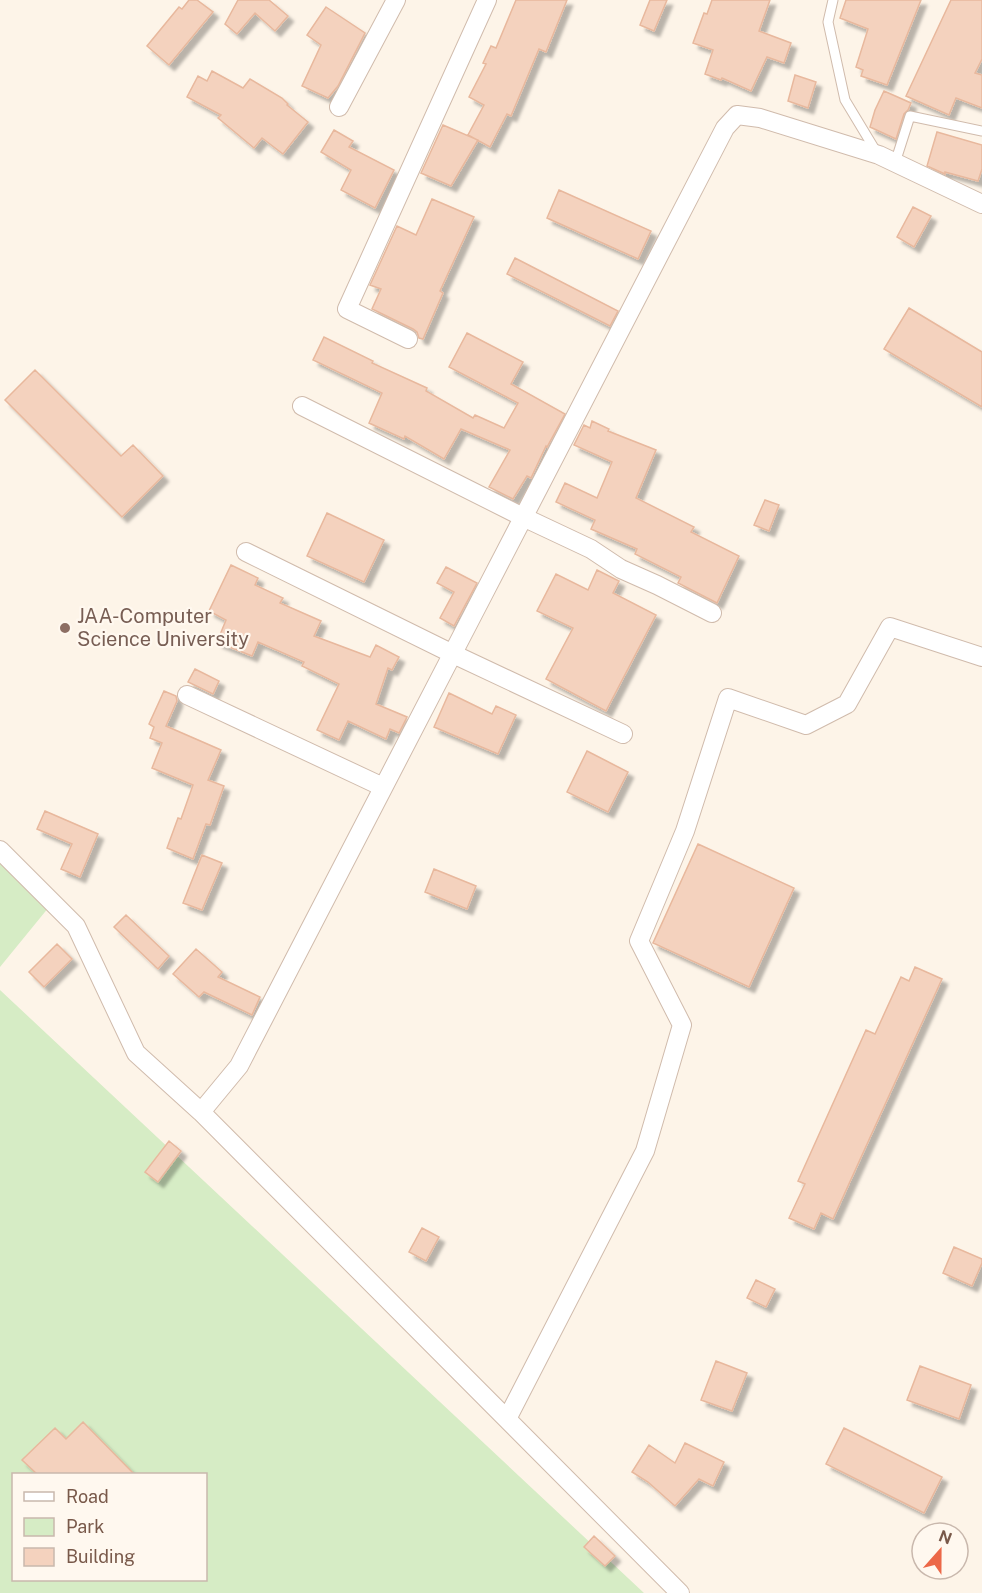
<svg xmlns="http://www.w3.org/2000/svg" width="982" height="1593" viewBox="0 0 982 1593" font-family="'Public Sans',sans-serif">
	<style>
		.green { fill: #d6ecc5; fill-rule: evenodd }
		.building { fill: #f4d2be; stroke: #e8b89d; stroke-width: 1.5; filter: url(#shadow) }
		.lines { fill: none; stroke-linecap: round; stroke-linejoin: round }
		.service-casing { stroke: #d0bbac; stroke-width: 11 }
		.minor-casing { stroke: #d0bbac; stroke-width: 20 }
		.service { stroke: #fff; stroke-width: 9 }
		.minor { stroke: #fff; stroke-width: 18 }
		.education-dot { fill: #8d6e63; stroke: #fff8ef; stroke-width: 2 }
		.labels { text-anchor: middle; stroke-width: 4.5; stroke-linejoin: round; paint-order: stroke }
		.education-label { font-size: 20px; fill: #785e54; stroke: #fff8ef; text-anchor: start }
	</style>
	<defs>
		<filter id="shadow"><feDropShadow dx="5.5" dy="5.5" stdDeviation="1.5" flood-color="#0004"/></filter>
	</defs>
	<rect width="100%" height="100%" fill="#fdf4e8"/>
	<!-- green -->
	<path class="green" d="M 0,862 L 49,907 L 0,967 Z
		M 0,990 L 644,1593 L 0,1593 ZM 14,1474 L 206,1474 L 206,1580 L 14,1580 Z"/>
	<!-- building -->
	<path class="building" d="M 189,0 L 197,0 L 213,12 L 169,65 L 147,46 L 179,7 L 182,9 Z
		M 238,0 L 269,0 L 288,16 L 275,31 L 255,13 L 237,34 L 225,24 Z
		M 516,0 L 567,0 L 546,52 L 539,49 L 511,116 L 507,114 L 490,147 L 468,135 L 484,105 L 469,97 L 486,64 L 483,63 L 491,46 L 496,48 Z
		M 650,0 L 667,0 L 654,31 L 640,25 Z
		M 712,0 L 770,0 L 759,31 L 791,43 L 784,63 L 767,57 L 751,91 L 722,78 L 721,80 L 705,74 L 713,50 L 693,43 L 704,13 L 707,14 Z
		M 846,0 L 921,0 L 887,85 L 861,76 L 863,70 L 856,67 L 868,29 L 840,18 Z
		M 951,0 L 982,0 L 982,59 L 975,73 L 982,75 L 982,108 L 956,98 L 949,115 L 906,96 Z
		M 326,7 L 365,33 L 338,86 L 328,98 L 302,86 L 321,45 L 307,35 Z
		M 212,71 L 243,88 L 250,79 L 282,98 L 288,104 L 287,105 L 308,122 L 283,154 L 262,138 L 254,148 L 218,118 L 221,115 L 187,97 L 198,76 L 207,81 Z
		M 795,75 L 816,82 L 808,108 L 788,101 Z
		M 884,91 L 911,103 L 908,110 L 904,114 L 896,139 L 870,127 L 875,110 Z
		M 443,125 L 478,140 L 451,186 L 421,173 Z
		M 334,130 L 353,141 L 349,147 L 394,170 L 375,208 L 341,190 L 351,170 L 321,152 Z
		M 937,132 L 982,145 L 982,169 L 978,181 L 945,172 L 945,174 L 927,166 Z
		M 559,190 L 651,231 L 638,259 L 547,218 Z
		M 432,199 L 474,217 L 440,291 L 443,293 L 423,339 L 419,338 L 417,332 L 413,329 L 372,309 L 381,289 L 370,285 L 397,226 L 416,235 Z
		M 913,207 L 931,216 L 914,247 L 897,237 Z
		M 515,258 L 618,311 L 610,326 L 507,274 Z
		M 909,308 L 982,352 L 982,407 L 884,349 Z
		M 467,333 L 523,362 L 511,384 L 565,414 L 547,447 L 546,446 L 531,478 L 527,476 L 513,499 L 489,487 L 510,450 L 461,429 L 444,459 L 405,436 L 404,439 L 369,423 L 382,393 L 313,360 L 324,337 L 373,361 L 372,363 L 427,388 L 426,391 L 473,418 L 475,415 L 504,428 L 518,403 L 449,367 Z
		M 35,370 L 121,456 L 133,445 L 163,476 L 122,517 L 5,400 Z
		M 592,421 L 609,429 L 608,431 L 656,450 L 636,498 L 694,527 L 691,532 L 739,556 L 717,603 L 678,583 L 681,577 L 635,554 L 637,549 L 591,529 L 595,520 L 556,502 L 565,483 L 597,498 L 612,462 L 574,445 L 584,425 L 590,428 Z
		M 765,500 L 779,505 L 769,531 L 754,525 Z
		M 327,513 L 384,540 L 364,582 L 307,556 Z
		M 231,565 L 258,578 L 255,585 L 283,598 L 280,603 L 321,621 L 314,636 L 370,657 L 376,645 L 399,657 L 392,670 L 388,668 L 376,704 L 407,717 L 399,733 L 390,729 L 386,739 L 348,721 L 339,740 L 317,730 L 339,684 L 302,666 L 304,662 L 258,642 L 252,656 L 217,642 L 226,620 L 209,611 Z
		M 446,567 L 477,583 L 454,626 L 440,618 L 454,592 L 437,583 Z
		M 597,570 L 619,581 L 613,593 L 656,615 L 606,711 L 546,679 L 573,628 L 537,611 L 556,574 L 588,590 Z
		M 195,669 L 219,681 L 213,694 L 188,682 Z
		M 164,691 L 176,696 L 177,701 L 166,726 L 221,750 L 208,780 L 224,786 L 210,825 L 206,824 L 193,859 L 167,848 L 178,818 L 181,819 L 193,785 L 152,768 L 162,743 L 150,738 L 154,727 L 149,724 Z
		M 449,693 L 492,714 L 496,706 L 516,715 L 498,754 L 434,727 Z
		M 587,751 L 628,772 L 608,812 L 567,792 Z
		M 45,811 L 98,834 L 80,877 L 61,869 L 72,844 L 37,829 Z
		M 698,844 L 794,888 L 749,987 L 653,943 Z
		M 202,855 L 222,863 L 202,910 L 183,903 Z
		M 434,869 L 476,886 L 467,909 L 425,892 Z
		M 126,915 L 169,956 L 158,969 L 114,927 Z
		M 57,944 L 72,959 L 44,987 L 29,972 Z
		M 196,949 L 222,972 L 218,977 L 260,997 L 252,1015 L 204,992 L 199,997 L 173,974 Z
		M 915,967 L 942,979 L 833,1219 L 821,1213 L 814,1229 L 789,1218 L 805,1184 L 798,1181 L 866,1030 L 875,1034 L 901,977 L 909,981 Z
		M 169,1141 L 181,1151 L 158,1182 L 145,1172 Z
		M 422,1228 L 439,1237 L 426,1261 L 409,1252 Z
		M 954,1247 L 982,1259 L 982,1263 L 972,1286 L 943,1273 Z
		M 756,1280 L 775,1289 L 766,1307 L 747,1298 Z
		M 716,1361 L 747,1373 L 732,1411 L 701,1400 Z
		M 920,1366 L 971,1385 L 959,1419 L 907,1400 Z
		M 83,1422 L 134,1474 L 37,1474 L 22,1460 L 55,1428 L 66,1439 Z
		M 844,1428 L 942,1477 L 924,1513 L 826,1464 Z
		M 685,1443 L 724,1462 L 713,1486 L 699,1479 L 675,1506 L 648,1482 L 632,1472 L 649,1445 L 675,1463 Z
		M 594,1536 L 615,1556 L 605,1566 L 584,1547 Z"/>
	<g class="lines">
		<defs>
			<path id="service" d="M 833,0 L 828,22 L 845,100 L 877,153
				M 895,163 L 910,116 L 982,131"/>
			<path id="minor" d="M 339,107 L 396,0
				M 408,339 L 347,309 L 487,0
				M 302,406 L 523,517 L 591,549 L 621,569 L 657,585 L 712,613
				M 246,552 L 453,654 L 623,734
				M 187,695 L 383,787
				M 0,850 L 76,926 L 136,1053 L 201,1112 L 680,1593
				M 201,1112 L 239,1066 C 400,753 564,441 725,128 L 737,115 L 760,118 L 879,155 L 982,204
				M 507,1419 L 645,1151 L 682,1025 L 639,941 L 685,831 L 728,698 L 806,725 L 847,704 L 890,627 L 982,657"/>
		</defs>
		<!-- service casing -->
		<use href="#service" class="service-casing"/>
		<!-- minor casing -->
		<use href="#minor" class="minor-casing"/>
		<!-- service -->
		<use href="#service" class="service"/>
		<!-- minor -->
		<use href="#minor" class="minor"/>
	</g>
	<!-- markers -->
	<circle class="education-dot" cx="65" cy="628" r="6"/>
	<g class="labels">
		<!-- education labels -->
		<g class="education-label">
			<text x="77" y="623">JAA-Computer<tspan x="77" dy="23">Science University</tspan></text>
		</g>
	</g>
	<!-- legend -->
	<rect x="12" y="1473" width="195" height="108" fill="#fff8ef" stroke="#c9b8ad" stroke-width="1.5"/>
	<rect x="24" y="1492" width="30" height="9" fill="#ffffff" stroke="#c9b8ad" stroke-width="1.5"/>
	<text x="66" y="1503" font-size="18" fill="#79594a">Road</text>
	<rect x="24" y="1518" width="30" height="18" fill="#d6ecc5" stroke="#c9b8ad" stroke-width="1.5"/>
	<text x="66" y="1533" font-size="18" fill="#79594a">Park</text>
	<rect x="24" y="1548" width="30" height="18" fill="#f4d2be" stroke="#c9b8ad" stroke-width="1.5"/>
	<text x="66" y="1563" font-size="18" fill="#79594a">Building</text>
	<!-- north arrow -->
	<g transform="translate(940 1551) rotate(21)"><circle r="28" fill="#fff8ef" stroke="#c9b8ad" stroke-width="1.5"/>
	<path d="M0-4.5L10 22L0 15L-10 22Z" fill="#ec6848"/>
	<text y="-9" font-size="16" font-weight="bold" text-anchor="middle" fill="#79594a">N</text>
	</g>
</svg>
